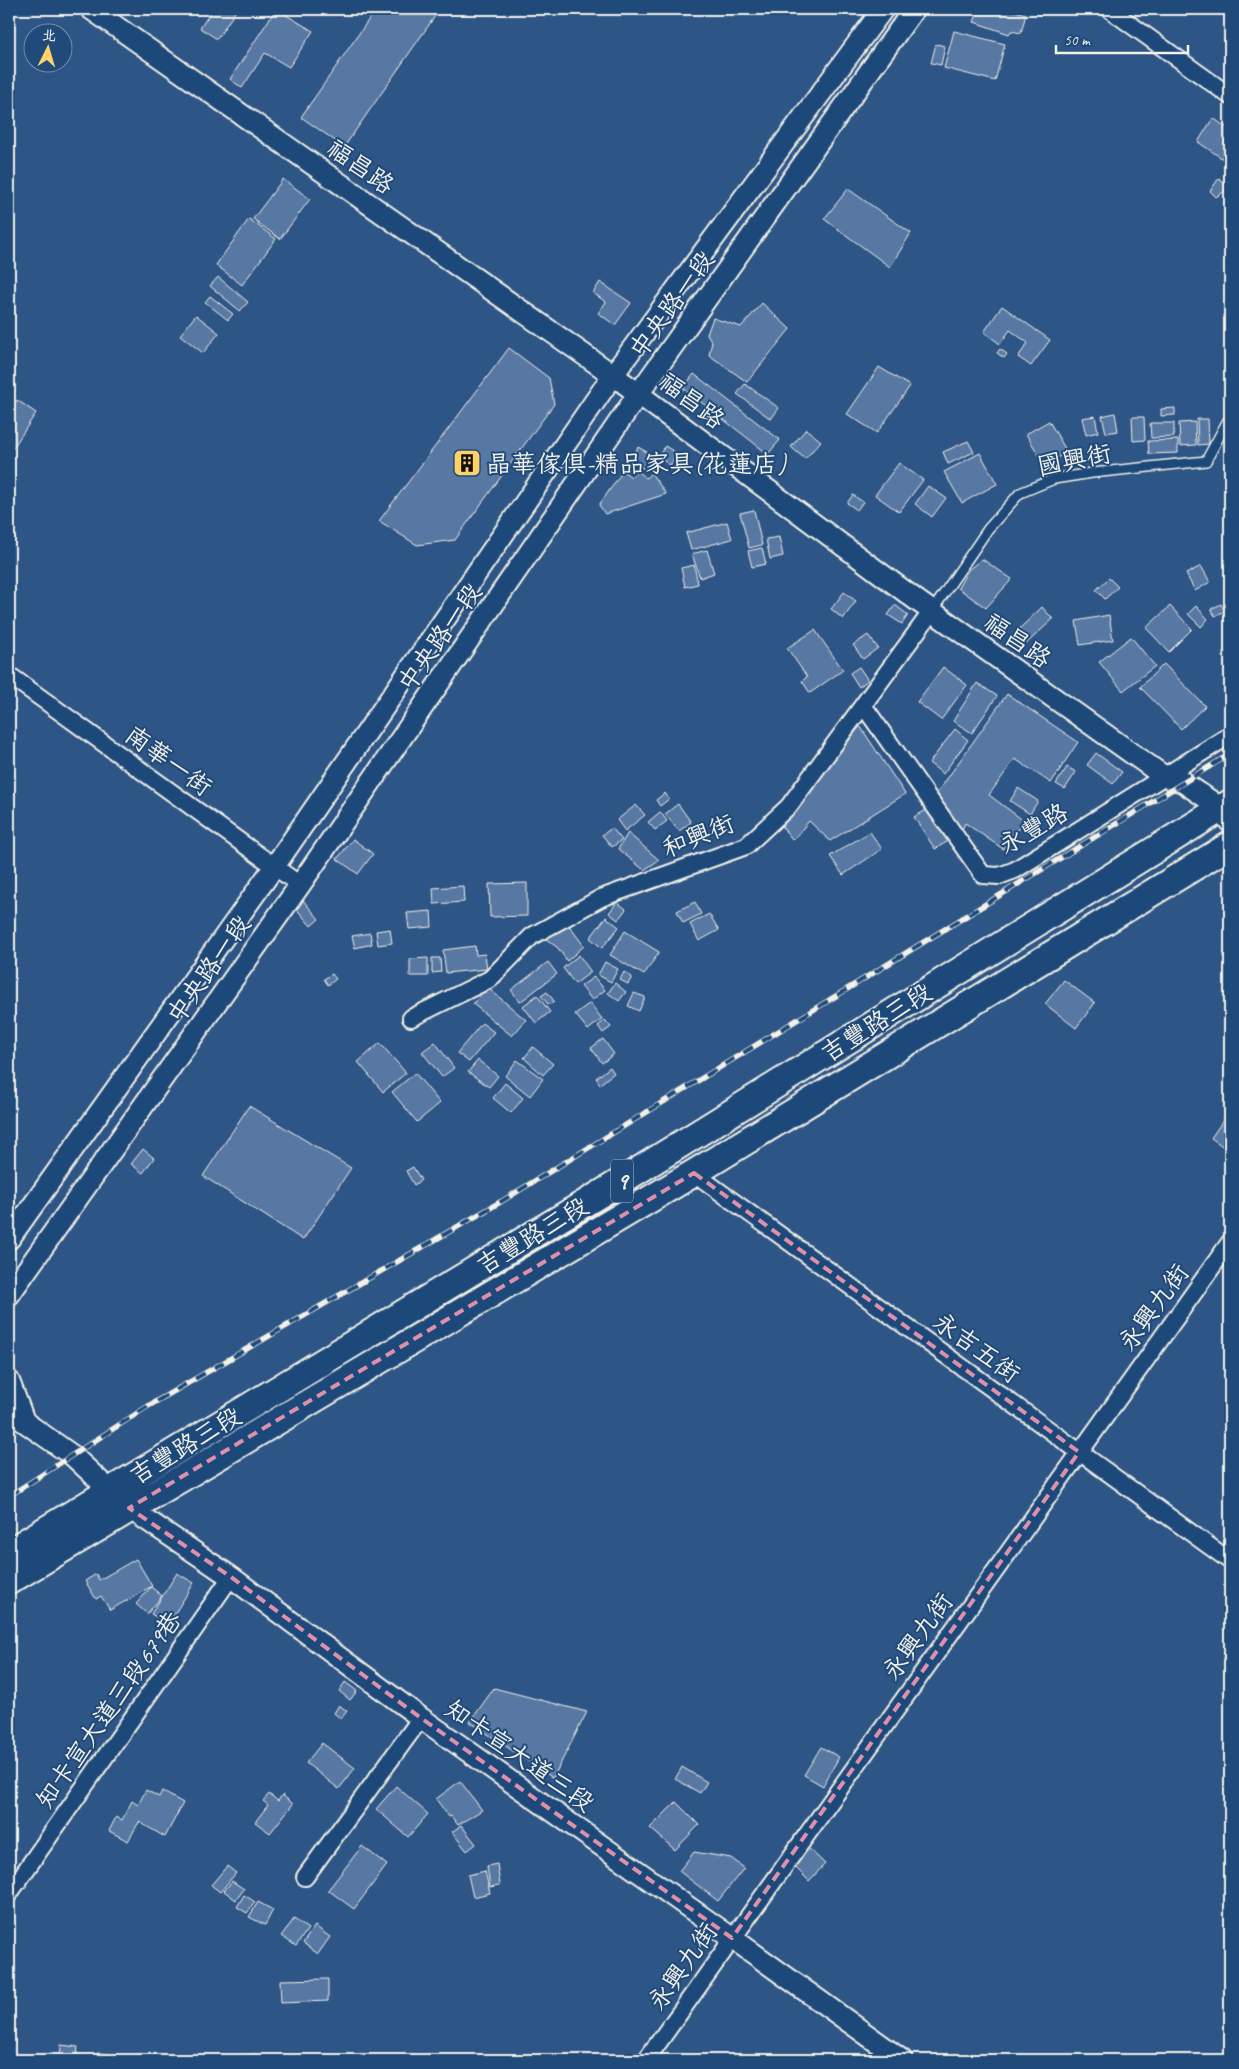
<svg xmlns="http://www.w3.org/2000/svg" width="1239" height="2069" viewBox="0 0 1239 2069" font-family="Caveat,'LXGW WenKai TC',sans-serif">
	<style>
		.building { fill: #5878a4; stroke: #f4f1e8 }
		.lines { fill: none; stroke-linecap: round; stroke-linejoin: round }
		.service-casing { stroke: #f4f1e8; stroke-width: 12 }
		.minor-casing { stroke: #f4f1e8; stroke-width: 20 }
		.tertiary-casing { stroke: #f4f1e8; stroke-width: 24 }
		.primary-casing { stroke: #f4f1e8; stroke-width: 30 }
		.service { stroke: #1f4a7a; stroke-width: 9 }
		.minor { stroke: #1f4a7a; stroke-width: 16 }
		.tertiary { stroke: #1f4a7a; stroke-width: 20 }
		.primary { stroke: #1f4a7a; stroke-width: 26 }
		.rail-casing { stroke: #f4f1e8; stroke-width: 5.5 }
		.rail { stroke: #1f4a7a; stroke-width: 4; stroke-dasharray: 11; stroke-linecap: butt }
		.marked { fill: none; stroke: #de8fa9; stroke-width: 4; stroke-dasharray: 10 6; stroke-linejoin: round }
		.labels { text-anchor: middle; stroke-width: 4; stroke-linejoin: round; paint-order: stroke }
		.shield { fill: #1f4a7a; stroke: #b4bfc7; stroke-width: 1 }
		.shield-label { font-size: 24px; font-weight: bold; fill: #f4f1e8 }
		.street-label { font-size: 25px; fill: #f4f1e8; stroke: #1f4a7a }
		.poi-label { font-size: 25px; fill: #f4f1e8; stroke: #1f4a7a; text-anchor: start }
	</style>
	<rect width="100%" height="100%" fill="#2d5585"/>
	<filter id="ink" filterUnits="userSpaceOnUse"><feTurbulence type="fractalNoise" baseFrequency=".02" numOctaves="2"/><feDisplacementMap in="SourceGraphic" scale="10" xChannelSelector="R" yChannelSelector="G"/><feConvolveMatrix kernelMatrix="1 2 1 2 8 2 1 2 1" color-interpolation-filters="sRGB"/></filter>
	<g filter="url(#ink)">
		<!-- building -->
		<path class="building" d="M 213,9 L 237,9 L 217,39 L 200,28 Z
			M 276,9 L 313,31 L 289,67 L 265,53 L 242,88 L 230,79 Z
			M 376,9 L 440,9 L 344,147 L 301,117 Z
			M 979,9 L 1006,9 L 1026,14 L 1021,33 L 1011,31 L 1009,34 L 974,22 Z
			M 954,31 L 1005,44 L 995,81 L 944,68 Z
			M 936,44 L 945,46 L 941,65 L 931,63 Z
			M 1213,118 L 1230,130 L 1230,150 L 1223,159 L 1198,142 Z
			M 1219,178 L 1230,188 L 1216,197 L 1210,191 Z
			M 283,179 L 310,199 L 280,239 L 253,219 Z
			M 848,189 L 911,233 L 890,267 L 824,219 Z
			M 249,219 L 276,239 L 242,285 L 216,265 Z
			M 218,277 L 248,302 L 240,311 L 210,286 Z
			M 600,282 L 631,303 L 615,325 L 598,313 L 606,302 L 593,293 Z
			M 210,296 L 233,314 L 228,320 L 205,302 Z
			M 762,303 L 790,329 L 747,382 L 709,355 L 712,342 L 707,334 L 713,318 L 741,327 Z
			M 1002,306 L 1050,340 L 1031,366 L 1018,357 L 1028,343 L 1010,330 L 1000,344 L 984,332 Z
			M 196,315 L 219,333 L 203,353 L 180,335 Z
			M 509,348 L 549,378 L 554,404 L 455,540 L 417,545 L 379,521 Z
			M 1000,349 L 1007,354 L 1004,358 L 997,353 Z
			M 879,367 L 910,386 L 877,433 L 847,414 Z
			M 694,374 L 780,440 L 768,454 L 683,388 Z
			M 745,384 L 779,408 L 771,419 L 737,394 Z
			M 17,400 L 36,413 L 9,454 L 9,413 Z
			M 1175,408 L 1175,415 L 1161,416 L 1161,409 Z
			M 1115,413 L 1118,431 L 1106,433 L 1102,416 Z
			M 1095,416 L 1098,432 L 1086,435 L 1082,418 Z
			M 1132,417 L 1144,417 L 1145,440 L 1133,441 Z
			M 1197,419 L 1208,419 L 1209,444 L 1198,445 Z
			M 1049,421 L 1067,452 L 1045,465 L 1026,434 Z
			M 1195,422 L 1196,445 L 1180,446 L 1179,423 Z
			M 1150,423 L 1174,423 L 1174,437 L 1151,438 Z
			M 806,429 L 821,441 L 805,459 L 791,447 Z
			M 1178,440 L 1178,453 L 1149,454 L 1148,441 Z
			M 968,441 L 974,452 L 948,464 L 943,452 Z
			M 665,446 L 678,454 L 670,465 L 658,457 Z
			M 638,447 L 652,455 L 644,469 L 631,461 Z
			M 980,453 L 997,484 L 962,503 L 944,472 Z
			M 899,463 L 923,480 L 899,512 L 875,495 Z
			M 623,471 L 631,477 L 638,471 L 646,478 L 651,473 L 666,494 L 605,514 L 599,505 Z
			M 928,486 L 946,498 L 932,517 L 915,504 Z
			M 853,495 L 863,502 L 857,510 L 847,503 Z
			M 754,510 L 762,545 L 749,548 L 740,513 Z
			M 727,522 L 732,539 L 691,550 L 686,533 Z
			M 779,537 L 783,556 L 770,559 L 766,539 Z
			M 762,548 L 766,564 L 752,567 L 748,551 Z
			M 707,550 L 714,573 L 700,578 L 692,554 Z
			M 982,559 L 1012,579 L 986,608 L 958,588 L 968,570 Z
			M 694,565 L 698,584 L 685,587 L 681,568 Z
			M 1201,566 L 1210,582 L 1195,591 L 1186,574 Z
			M 1109,578 L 1118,587 L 1105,599 L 1096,590 Z
			M 1230,585 L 1230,596 L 1228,597 L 1224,589 Z
			M 844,592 L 856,601 L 843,619 L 831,609 Z
			M 1221,604 L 1225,611 L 1215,616 L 1211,609 Z
			M 895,605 L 908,615 L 902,624 L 888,615 Z
			M 1170,606 L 1192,629 L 1169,652 L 1146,628 Z
			M 1196,606 L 1208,619 L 1201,627 L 1188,614 Z
			M 1042,607 L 1053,619 L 1026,644 L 1015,633 Z
			M 1109,615 L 1113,640 L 1080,645 L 1076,621 Z
			M 815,630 L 843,670 L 810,693 L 802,681 L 807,677 L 787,648 Z
			M 868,635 L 878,648 L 863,659 L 853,645 Z
			M 1131,637 L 1155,666 L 1123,691 L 1099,662 Z
			M 1164,664 L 1205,706 L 1181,729 L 1140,687 Z
			M 859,667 L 868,680 L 859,687 L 850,673 Z
			M 943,667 L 967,685 L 941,720 L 917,702 Z
			M 977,683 L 997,696 L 972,733 L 953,721 Z
			M 1007,694 L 1078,742 L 1051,783 L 1015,759 L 989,795 L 1024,821 L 1003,849 L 965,823 L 961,832 L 937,793 Z
			M 860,726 L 905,794 L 830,841 L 809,821 L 793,840 L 782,827 Z
			M 955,729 L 968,740 L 943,774 L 929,763 Z
			M 1096,753 L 1122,772 L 1113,784 L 1087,765 Z
			M 1067,767 L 1076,772 L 1065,789 L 1056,784 Z
			M 1018,788 L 1038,801 L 1030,814 L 1010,801 Z
			M 665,793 L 669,799 L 660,806 L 656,800 Z
			M 678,804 L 691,822 L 679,831 L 665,814 Z
			M 636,805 L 645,815 L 625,831 L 617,820 Z
			M 930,808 L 950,840 L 935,849 L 914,817 Z
			M 660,812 L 667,821 L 655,830 L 648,822 Z
			M 612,828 L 622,840 L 612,847 L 602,835 Z
			M 870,832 L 882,849 L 843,875 L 830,856 Z
			M 628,833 L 659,860 L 644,870 L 618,849 Z
			M 353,839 L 373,854 L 358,874 L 337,859 Z
			M 527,883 L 527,916 L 490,917 L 489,884 Z
			M 463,886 L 464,902 L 434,904 L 433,888 Z
			M 302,899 L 319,919 L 311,926 L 294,906 Z
			M 617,902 L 626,909 L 618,920 L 609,913 Z
			M 695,902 L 701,914 L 683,923 L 677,911 Z
			M 431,911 L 432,927 L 409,929 L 407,913 Z
			M 709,914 L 719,930 L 699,941 L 690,924 Z
			M 606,917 L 619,927 L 602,948 L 590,938 Z
			M 568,924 L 584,946 L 567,961 L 558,948 L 546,939 L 552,932 L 557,934 Z
			M 390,929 L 392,943 L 378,945 L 376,931 Z
			M 625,931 L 659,952 L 644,975 L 610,955 Z
			M 370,933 L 372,944 L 355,948 L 352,936 Z
			M 475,946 L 476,955 L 485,954 L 487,969 L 446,973 L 443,950 Z
			M 579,955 L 591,972 L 575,984 L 563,968 Z
			M 428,958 L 428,976 L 410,976 L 410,959 Z
			M 432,958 L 440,958 L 441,972 L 432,973 Z
			M 548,962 L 557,974 L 520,1002 L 511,990 Z
			M 605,962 L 618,969 L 611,982 L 598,975 Z
			M 624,972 L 632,977 L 628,984 L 620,980 Z
			M 332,974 L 336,979 L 328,985 L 324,979 Z
			M 594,977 L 605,990 L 592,1000 L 581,986 Z
			M 1064,980 L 1095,1003 L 1076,1028 L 1045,1004 Z
			M 615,983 L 626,992 L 619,1001 L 608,993 Z
			M 487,987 L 526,1020 L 512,1036 L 473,1004 Z
			M 547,992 L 554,1001 L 549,1005 L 541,996 Z
			M 634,993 L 645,997 L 639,1011 L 628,1006 Z
			M 537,995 L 550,1012 L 536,1023 L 523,1006 Z
			M 590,1003 L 602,1019 L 588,1030 L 575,1014 Z
			M 605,1020 L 611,1027 L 603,1033 L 598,1026 Z
			M 482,1023 L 494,1032 L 469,1062 L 457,1053 Z
			M 603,1039 L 614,1054 L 602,1063 L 591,1048 Z
			M 435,1042 L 454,1068 L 442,1077 L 422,1052 Z
			M 380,1043 L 406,1073 L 383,1092 L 358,1062 Z
			M 533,1047 L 553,1064 L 543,1075 L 524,1058 Z
			M 478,1060 L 498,1076 L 489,1087 L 468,1072 Z
			M 517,1060 L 543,1079 L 530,1096 L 505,1076 Z
			M 610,1067 L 614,1073 L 600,1084 L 596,1078 Z
			M 415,1073 L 440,1103 L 417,1122 L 392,1092 Z
			M 505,1083 L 523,1098 L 511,1113 L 493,1098 Z
			M 249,1106 L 351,1168 L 303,1240 L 203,1176 Z
			M 1230,1110 L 1230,1140 L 1225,1148 L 1211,1138 Z
			M 143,1149 L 154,1158 L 143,1173 L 131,1164 Z
			M 413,1167 L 421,1180 L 414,1185 L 406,1171 Z
			M 136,1559 L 152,1586 L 110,1610 L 101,1596 L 96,1599 L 85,1581 L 96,1574 L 99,1580 Z
			M 177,1573 L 194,1583 L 168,1624 L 151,1614 Z
			M 151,1587 L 162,1596 L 147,1614 L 136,1604 Z
			M 345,1682 L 357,1691 L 350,1700 L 339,1691 Z
			M 494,1688 L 587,1712 L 553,1778 L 470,1722 Z
			M 339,1705 L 347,1711 L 341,1719 L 334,1713 Z
			M 322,1743 L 355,1768 L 339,1789 L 306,1763 Z
			M 821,1747 L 839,1757 L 823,1786 L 804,1775 Z
			M 682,1767 L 707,1782 L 700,1793 L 675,1779 Z
			M 460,1781 L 482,1810 L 458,1825 L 451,1816 L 449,1817 L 436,1799 Z
			M 396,1786 L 428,1814 L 408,1837 L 376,1809 Z
			M 146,1790 L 159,1797 L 162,1791 L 183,1803 L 165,1837 L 139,1822 L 128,1841 L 109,1831 L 116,1817 L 122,1820 L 132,1801 L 138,1805 Z
			M 269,1794 L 278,1801 L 282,1795 L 293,1804 L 270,1833 L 255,1822 L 268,1805 L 263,1801 Z
			M 676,1802 L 699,1825 L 675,1850 L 650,1828 Z
			M 461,1825 L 476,1844 L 467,1851 L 452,1832 Z
			M 804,1844 L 825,1864 L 809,1881 L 788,1860 Z
			M 362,1846 L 387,1865 L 354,1909 L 328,1890 Z
			M 694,1852 L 731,1858 L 744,1868 L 718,1901 L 679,1871 Z
			M 497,1864 L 500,1885 L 490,1887 L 487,1866 Z
			M 227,1866 L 236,1873 L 220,1892 L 211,1885 Z
			M 485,1871 L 490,1893 L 473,1897 L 468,1875 Z
			M 232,1881 L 244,1889 L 236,1900 L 224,1891 Z
			M 244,1895 L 255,1902 L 247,1913 L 237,1907 Z
			M 258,1902 L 273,1910 L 265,1925 L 249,1917 Z
			M 294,1919 L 308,1929 L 296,1946 L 281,1936 Z
			M 315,1926 L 330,1937 L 318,1954 L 303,1943 Z
			M 328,1979 L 328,2001 L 281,2003 L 280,1980 Z
			M 61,2045 L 78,2047 L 76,2060 L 60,2060 Z
			M 98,2053 L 108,2054 L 107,2060 L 97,2060 Z
			M 256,2054 L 257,2060 L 244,2060 L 244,2055 Z
			M 224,2056 L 224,2060 L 211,2060 L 211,2057 Z"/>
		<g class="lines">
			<defs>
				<path id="service" d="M 932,611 L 988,529 L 1020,493 L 1054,479 L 1092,473 L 1206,461 L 1227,422 L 1230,419"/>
				<path id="minor" d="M 1109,9 L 1230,96
					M 9,675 L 300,885
					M 863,705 L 983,875 L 999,876 L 1015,870 L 1230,735
					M 411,1018 L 490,979 L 532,936 L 601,898 L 746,846 L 789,806 L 932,611
					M 694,1173 L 1230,1561
					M 305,1877 L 421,1718
					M 9,1894 L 231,1577
					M 646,2060 L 1230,1242"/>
				<path id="tertiary" d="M 91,9 L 613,375 L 919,602 L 1165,777 L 1183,782 L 1221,808 L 1230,822
					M 9,1239 L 274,867 L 613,375 L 883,9
					M 9,1295 L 300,885 L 639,393 L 914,9
					M 9,1381 L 24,1421
					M 9,1411 L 73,1456 L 129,1508 L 231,1577 L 421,1718 L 732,1938 L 902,2060"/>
				<path id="primary" d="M 9,1552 L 610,1188 L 1230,803
					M 9,1581 L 694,1173 L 1230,845"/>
			</defs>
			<!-- service casing -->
			<use href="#service" class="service-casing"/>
			<!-- minor casing -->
			<use href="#minor" class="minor-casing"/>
			<!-- tertiary casing -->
			<use href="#tertiary" class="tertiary-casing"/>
			<!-- primary casing -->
			<use href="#primary" class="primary-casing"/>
			<!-- service -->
			<use href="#service" class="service"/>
			<!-- minor -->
			<use href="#minor" class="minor"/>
			<!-- tertiary -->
			<use href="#tertiary" class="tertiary"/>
			<!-- primary -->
			<use href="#primary" class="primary"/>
			<defs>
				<path id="rail" d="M 9,1496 L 150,1405 L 502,1201 L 1230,754"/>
			</defs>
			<!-- rail casing -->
			<use href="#rail" class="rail-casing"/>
			<!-- rail -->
			<use href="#rail" class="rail"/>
		</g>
	</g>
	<!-- marked area -->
	<path class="marked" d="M 694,1173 L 1079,1452 L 732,1938 L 421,1718 L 231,1577 L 129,1508 Z"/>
	<!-- icons -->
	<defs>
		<symbol id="building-square" viewBox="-11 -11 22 22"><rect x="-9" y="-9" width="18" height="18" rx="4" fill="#ffd166" stroke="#1f4a7a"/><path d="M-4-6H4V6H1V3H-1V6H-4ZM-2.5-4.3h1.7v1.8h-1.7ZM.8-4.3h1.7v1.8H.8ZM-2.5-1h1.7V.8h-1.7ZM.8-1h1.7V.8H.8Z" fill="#111"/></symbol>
	</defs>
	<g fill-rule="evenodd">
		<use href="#building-square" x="451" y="447" width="32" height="32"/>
	</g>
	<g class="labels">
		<!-- shield labels -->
		<rect class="shield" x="611" y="1159.5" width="22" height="43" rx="4"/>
		<g class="shield-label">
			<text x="622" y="1189">9</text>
		</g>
		<!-- street labels -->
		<g class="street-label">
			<text transform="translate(361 166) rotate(35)" y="9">福昌路</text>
			<text transform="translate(671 304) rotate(-54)" y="9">中央路一段</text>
			<text transform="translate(692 400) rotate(37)" y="9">福昌路</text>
			<text transform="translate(1074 459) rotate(-11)" y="9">國興街</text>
			<text transform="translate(439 637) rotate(-55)" y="9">中央路一段</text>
			<text transform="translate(1018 640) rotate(35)" y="9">福昌路</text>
			<text transform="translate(169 760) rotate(36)" y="9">南華一街</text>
			<text transform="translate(1033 828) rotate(-30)" y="9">永豐路</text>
			<text transform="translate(698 835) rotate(-22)" y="9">和興街</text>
			<text transform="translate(208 969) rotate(-55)" y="9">中央路一段</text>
			<text transform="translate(876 1022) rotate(-32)" y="9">吉豐路三段</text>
			<text transform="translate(532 1235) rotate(-31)" y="9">吉豐路三段</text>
			<text transform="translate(1153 1307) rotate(-54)" y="9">永興九街</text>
			<text transform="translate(977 1347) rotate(36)" y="9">永吉五街</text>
			<text transform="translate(185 1445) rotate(-31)" y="9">吉豐路三段</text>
			<text transform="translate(917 1636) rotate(-54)" y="9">永興九街</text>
			<text transform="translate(108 1709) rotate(-55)" y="9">知卡宣大道三段679巷</text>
			<text transform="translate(520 1755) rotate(35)" y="9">知卡宣大道三段</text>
			<text transform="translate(682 1966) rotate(-55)" y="9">永興九街</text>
		</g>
		<!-- poi labels -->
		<g class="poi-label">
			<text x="486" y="472">晶華傢俱-精品家具(花蓮店)</text>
		</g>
	</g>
	<!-- margin -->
	<rect width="1239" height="2069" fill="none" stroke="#1f4a7a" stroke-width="30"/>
	<rect x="15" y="15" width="1209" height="2039" fill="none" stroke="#f4f1e8" stroke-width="2" filter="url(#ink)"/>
	<!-- north arrow -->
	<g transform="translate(48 48) rotate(5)"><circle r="24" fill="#1f4a7a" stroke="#748da6"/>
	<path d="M0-4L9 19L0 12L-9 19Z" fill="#ffd166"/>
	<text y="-8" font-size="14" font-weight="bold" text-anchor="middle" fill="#f4f1e8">北</text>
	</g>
	<!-- scale -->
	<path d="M1056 45v8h132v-8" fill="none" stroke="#f4f1e8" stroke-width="2.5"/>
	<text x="1064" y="45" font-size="15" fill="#f4f1e8" stroke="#1f4a7a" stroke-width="4" paint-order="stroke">50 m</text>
</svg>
